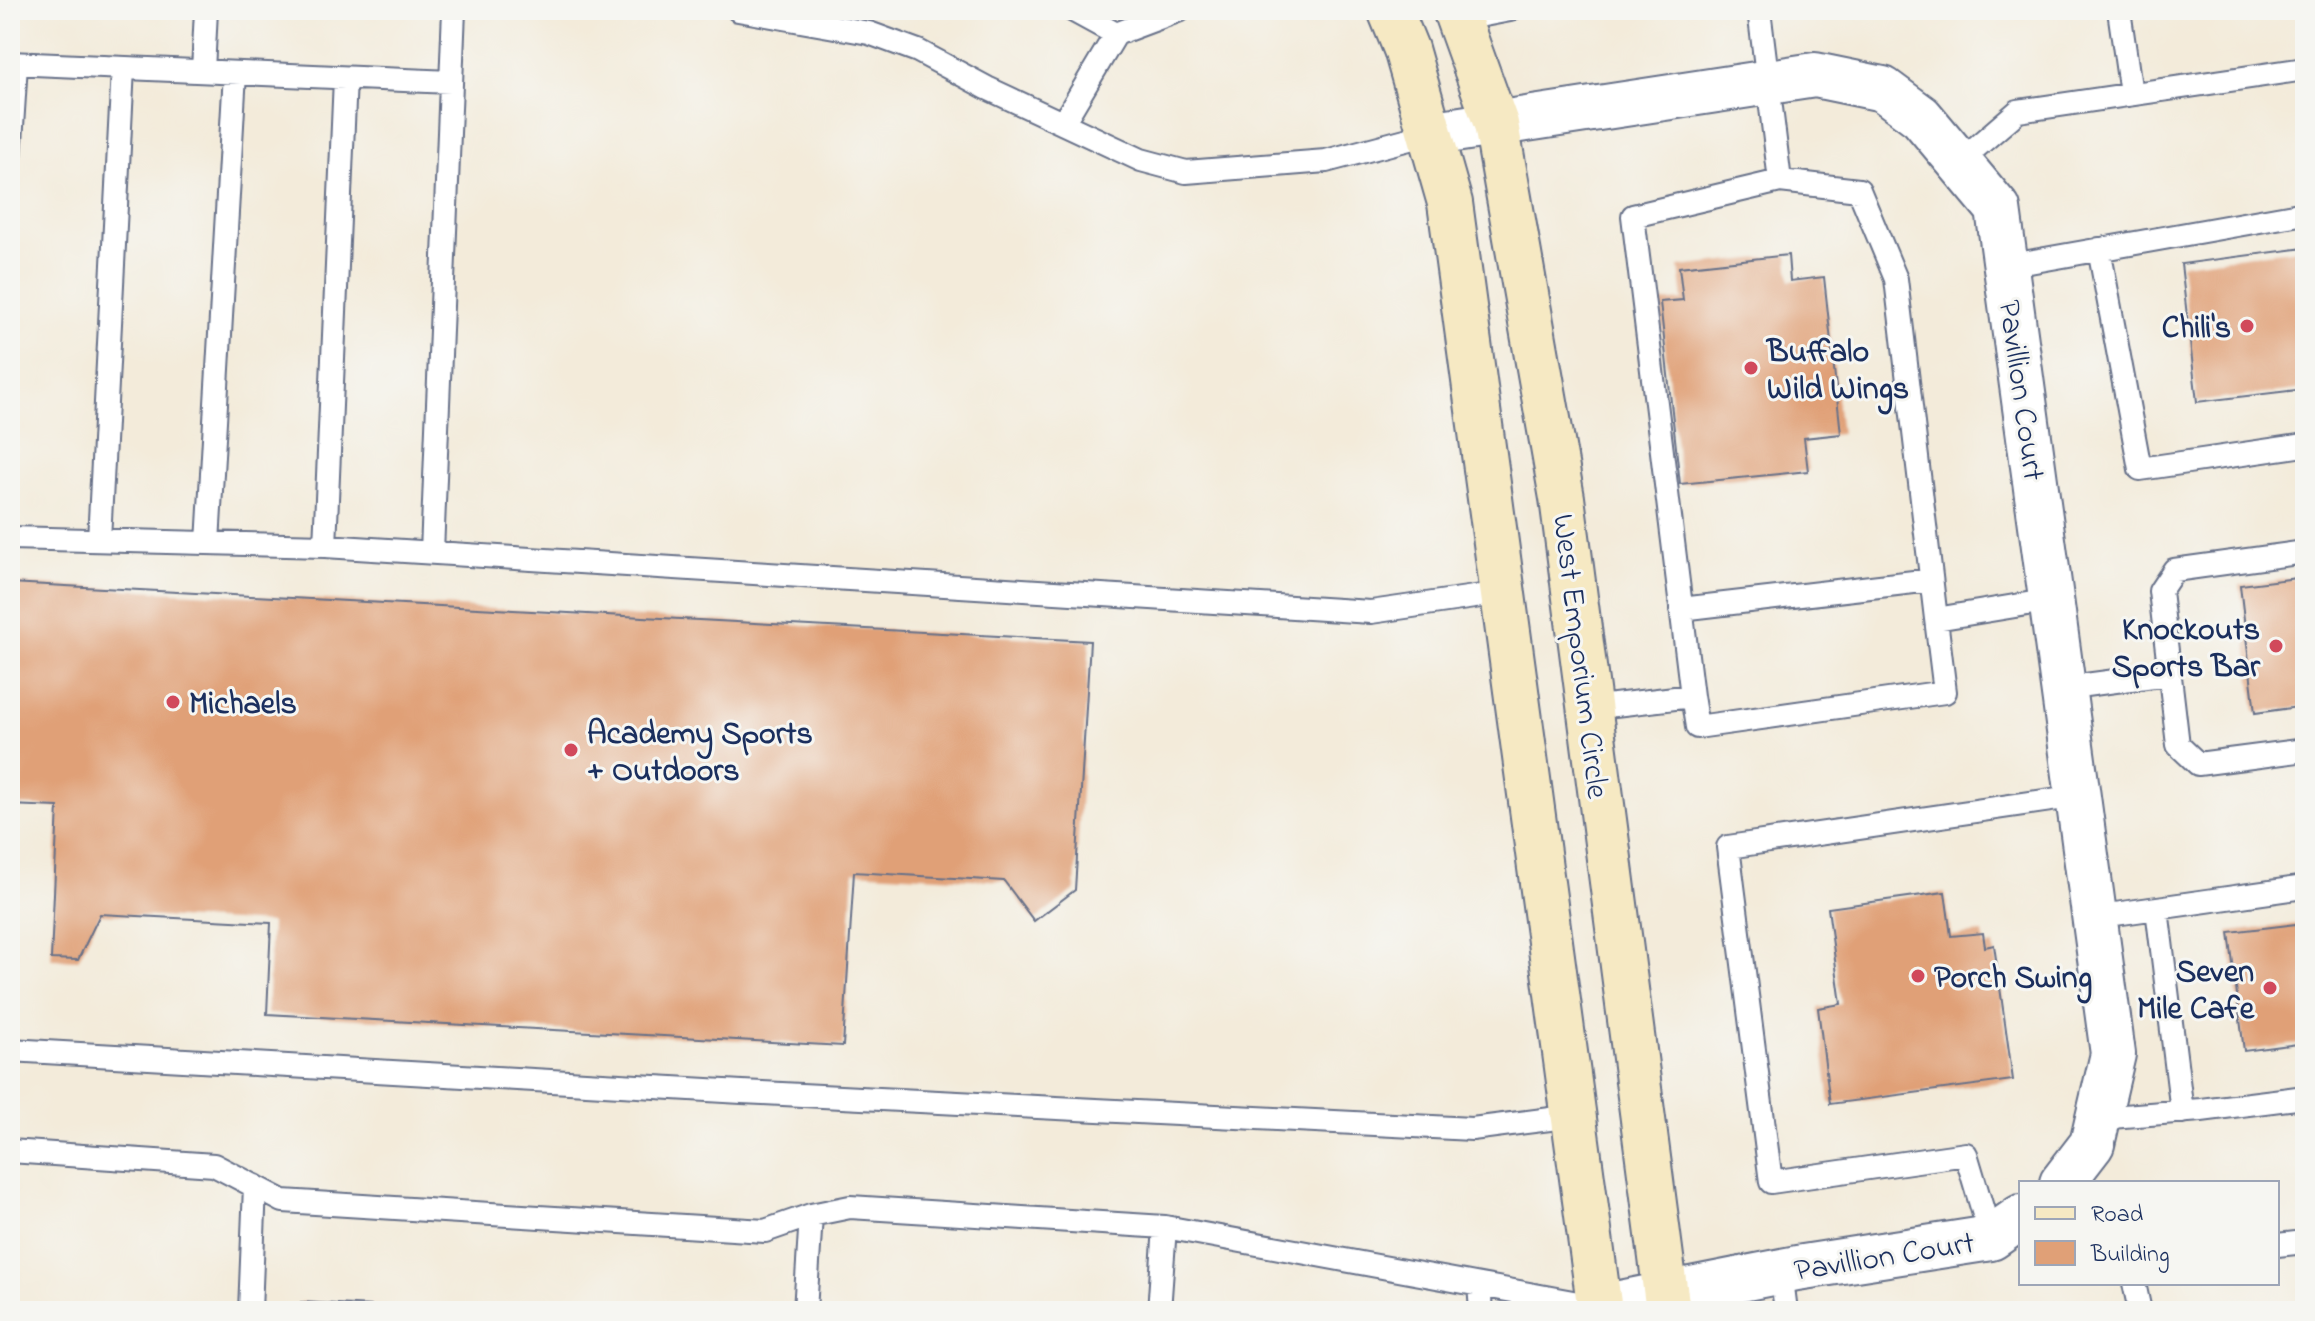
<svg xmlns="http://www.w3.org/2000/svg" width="2315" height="1321" viewBox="0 0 2315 1321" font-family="'Indie Flower',sans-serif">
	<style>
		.building { fill: #e0a077 }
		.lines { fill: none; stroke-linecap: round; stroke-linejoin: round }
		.lane-casing { stroke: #677189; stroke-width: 26 }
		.street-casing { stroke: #677189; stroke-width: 48 }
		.secondary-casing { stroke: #677189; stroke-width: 48 }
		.lane { stroke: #fff; stroke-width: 22 }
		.street { stroke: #fff; stroke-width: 44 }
		.secondary { stroke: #f6e9c3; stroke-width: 44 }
		.poi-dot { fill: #d1495b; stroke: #f6f6f2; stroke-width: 3 }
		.labels { text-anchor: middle; stroke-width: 6; stroke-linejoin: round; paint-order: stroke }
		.poi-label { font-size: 32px; font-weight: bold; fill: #1b2f5e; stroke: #f6f6f2; text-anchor: start }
		.street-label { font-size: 32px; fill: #1b2f5e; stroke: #f6f6f2 }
	</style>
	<rect width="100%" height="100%" fill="#f6f6f2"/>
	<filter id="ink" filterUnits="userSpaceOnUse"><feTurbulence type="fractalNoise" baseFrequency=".0125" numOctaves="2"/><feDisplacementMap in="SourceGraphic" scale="16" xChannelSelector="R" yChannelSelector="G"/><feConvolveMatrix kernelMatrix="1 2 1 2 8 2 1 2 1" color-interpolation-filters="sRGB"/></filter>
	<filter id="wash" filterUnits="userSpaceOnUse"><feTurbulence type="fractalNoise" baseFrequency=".006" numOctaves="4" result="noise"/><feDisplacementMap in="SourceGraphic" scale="32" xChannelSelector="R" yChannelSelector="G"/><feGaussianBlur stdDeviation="1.8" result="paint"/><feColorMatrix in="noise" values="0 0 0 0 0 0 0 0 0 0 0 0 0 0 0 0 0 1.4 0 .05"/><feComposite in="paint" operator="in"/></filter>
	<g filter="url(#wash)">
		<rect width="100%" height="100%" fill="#f3ebda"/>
		<g id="blocks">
			<!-- building -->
			<path class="building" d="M 2305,248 L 2305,389 L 2197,402 L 2181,264 Z
				M 1788,255 L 1790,281 L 1824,277 L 1841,434 L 1804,438 L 1808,471 L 1680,484 L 1660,302 L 1683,300 L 1679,267 Z
				M 2305,577 L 2305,706 L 2255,713 L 2240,585 Z
				M 10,583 L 1090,641 L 1075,890 L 1034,921 L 1004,881 L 854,872 L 843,1046 L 267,1014 L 271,923 L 100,914 L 78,960 L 51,959 L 58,807 L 10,805 Z
				M 1945,892 L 1951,936 L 1983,933 L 1985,947 L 1994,945 L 2013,1080 L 1830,1104 L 1818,1008 L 1841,1004 L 1828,908 Z
				M 2305,923 L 2305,1043 L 2244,1051 L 2229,932 Z
				M 301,1302 L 406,1308 L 406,1311 L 301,1311 Z"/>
		</g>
	</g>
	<g filter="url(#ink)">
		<use href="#blocks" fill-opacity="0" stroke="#677189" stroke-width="2"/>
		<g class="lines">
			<defs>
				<path id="lane" d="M 738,10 L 869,33 L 918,51 L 987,88 L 1141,160 L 1186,172 L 1326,161 L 1428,134
					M 1072,10 L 1116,34
					M 1759,10 L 1780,181 L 1859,190 L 1896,279 L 1936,619 L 2051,600
					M 2119,10 L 2131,94
					M 1458,20 L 1510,10
					M 10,63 L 451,82
					M 203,71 L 206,10
					M 1063,123 L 1116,34 L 1180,10
					M 10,158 L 16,64
					M 1959,162 L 2018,111 L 2305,69
					M 2099,249 L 2140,469 L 2305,445
					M 2006,266 L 2305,213
					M 10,538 L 325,546 L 1371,612 L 1502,593
					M 99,540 L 123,68
					M 208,543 L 235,73
					M 325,546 L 345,78
					M 432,552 L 454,10
					M 2305,552 L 2174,570 L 2160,591 L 2178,745 L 2198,764 L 2305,750
					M 1681,609 L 1931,580
					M 2063,688 L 2168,674
					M 1692,696 L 1633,216 L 1780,181
					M 1589,708 L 1692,696 L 1697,727 L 1945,692 L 1936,619
					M 2157,909 L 2182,1112
					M 2094,917 L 2305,887
					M 10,1050 L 742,1092 L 1472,1129 L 1574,1116
					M 2098,1118 L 2201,1110 L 2305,1097
					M 10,1151 L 214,1165 L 283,1201 L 765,1231 L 811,1215 L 850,1207 L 1165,1227
					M 1991,1238 L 1966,1154 L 1771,1182 L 1728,847 L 2078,796
					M 2277,1245 L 2305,1242
					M 1781,1271 L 1786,1311
					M 2134,1283 L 2140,1311
					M 1479,1285 L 1481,1311
					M 250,1311 L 255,1186
					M 805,1311 L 811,1215
					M 1159,1311 L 1165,1227 L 1600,1307"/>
				<path id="street" d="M 1428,134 L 1815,75 L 1883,89 L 1921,117 L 1998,209 L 2113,1054 L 2092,1144 L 2062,1183
					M 1600,1307 L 1797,1268 L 1991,1238 L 2021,1217"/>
				<path id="secondary" d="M 1390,10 L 1406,49 L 1450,203 L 1600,1311
					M 1455,10 L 1496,124 L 1562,498 L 1668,1311"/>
			</defs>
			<!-- lane casing -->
			<use href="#lane" class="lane-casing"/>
			<!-- street casing -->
			<use href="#street" class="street-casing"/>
			<!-- secondary casing -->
			<use href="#secondary" class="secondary-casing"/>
			<!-- lane -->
			<use href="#lane" class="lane"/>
			<!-- street -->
			<use href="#street" class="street"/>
			<!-- secondary -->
			<use href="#secondary" class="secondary"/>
		</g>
	</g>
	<!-- markers -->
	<g class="poi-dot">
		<circle cx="2247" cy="326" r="8"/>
		<circle cx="1751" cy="368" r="8"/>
		<circle cx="2276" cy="646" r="8"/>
		<circle cx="173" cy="702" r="8"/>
		<circle cx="571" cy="750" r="8"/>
		<circle cx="1918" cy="976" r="8"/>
		<circle cx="2270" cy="988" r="8"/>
	</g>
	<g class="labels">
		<!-- poi labels -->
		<g class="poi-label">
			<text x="2231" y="337" text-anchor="end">Chili's</text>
			<text x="1767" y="361">Buffalo<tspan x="1767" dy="37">Wild Wings</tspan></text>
			<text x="2260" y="639" text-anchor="end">Knockouts<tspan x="2260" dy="37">Sports Bar</tspan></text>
			<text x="189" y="713">Michaels</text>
			<text x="587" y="743">Academy Sports<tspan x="587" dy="37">+ Outdoors</tspan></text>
			<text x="2254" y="981" text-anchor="end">Seven<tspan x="2254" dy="37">Mile Cafe</tspan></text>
			<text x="1934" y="987">Porch Swing</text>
		</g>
		<!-- street labels -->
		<g class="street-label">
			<text transform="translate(2023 390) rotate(82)" y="11">Pavillion Court</text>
			<text transform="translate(1582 656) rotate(83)" y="11">West Emporium Circle</text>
			<text transform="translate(1884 1255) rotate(-9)" y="11">Pavillion Court</text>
		</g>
	</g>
	<!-- margin -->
	<rect width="2315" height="1321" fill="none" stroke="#f6f6f2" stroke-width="40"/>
	<!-- legend -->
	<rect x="2019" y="1181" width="260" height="104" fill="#f6f6f2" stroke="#9ea6b7" stroke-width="2"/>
	<rect x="2035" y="1207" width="40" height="12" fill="#f6e9c3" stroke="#9ea6b7" stroke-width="2"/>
	<text x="2091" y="1221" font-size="24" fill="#1b2f5e">Road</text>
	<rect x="2035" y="1241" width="40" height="24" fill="#e0a077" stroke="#9ea6b7" stroke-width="2"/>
	<text x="2091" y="1261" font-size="24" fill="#1b2f5e">Building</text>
</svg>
